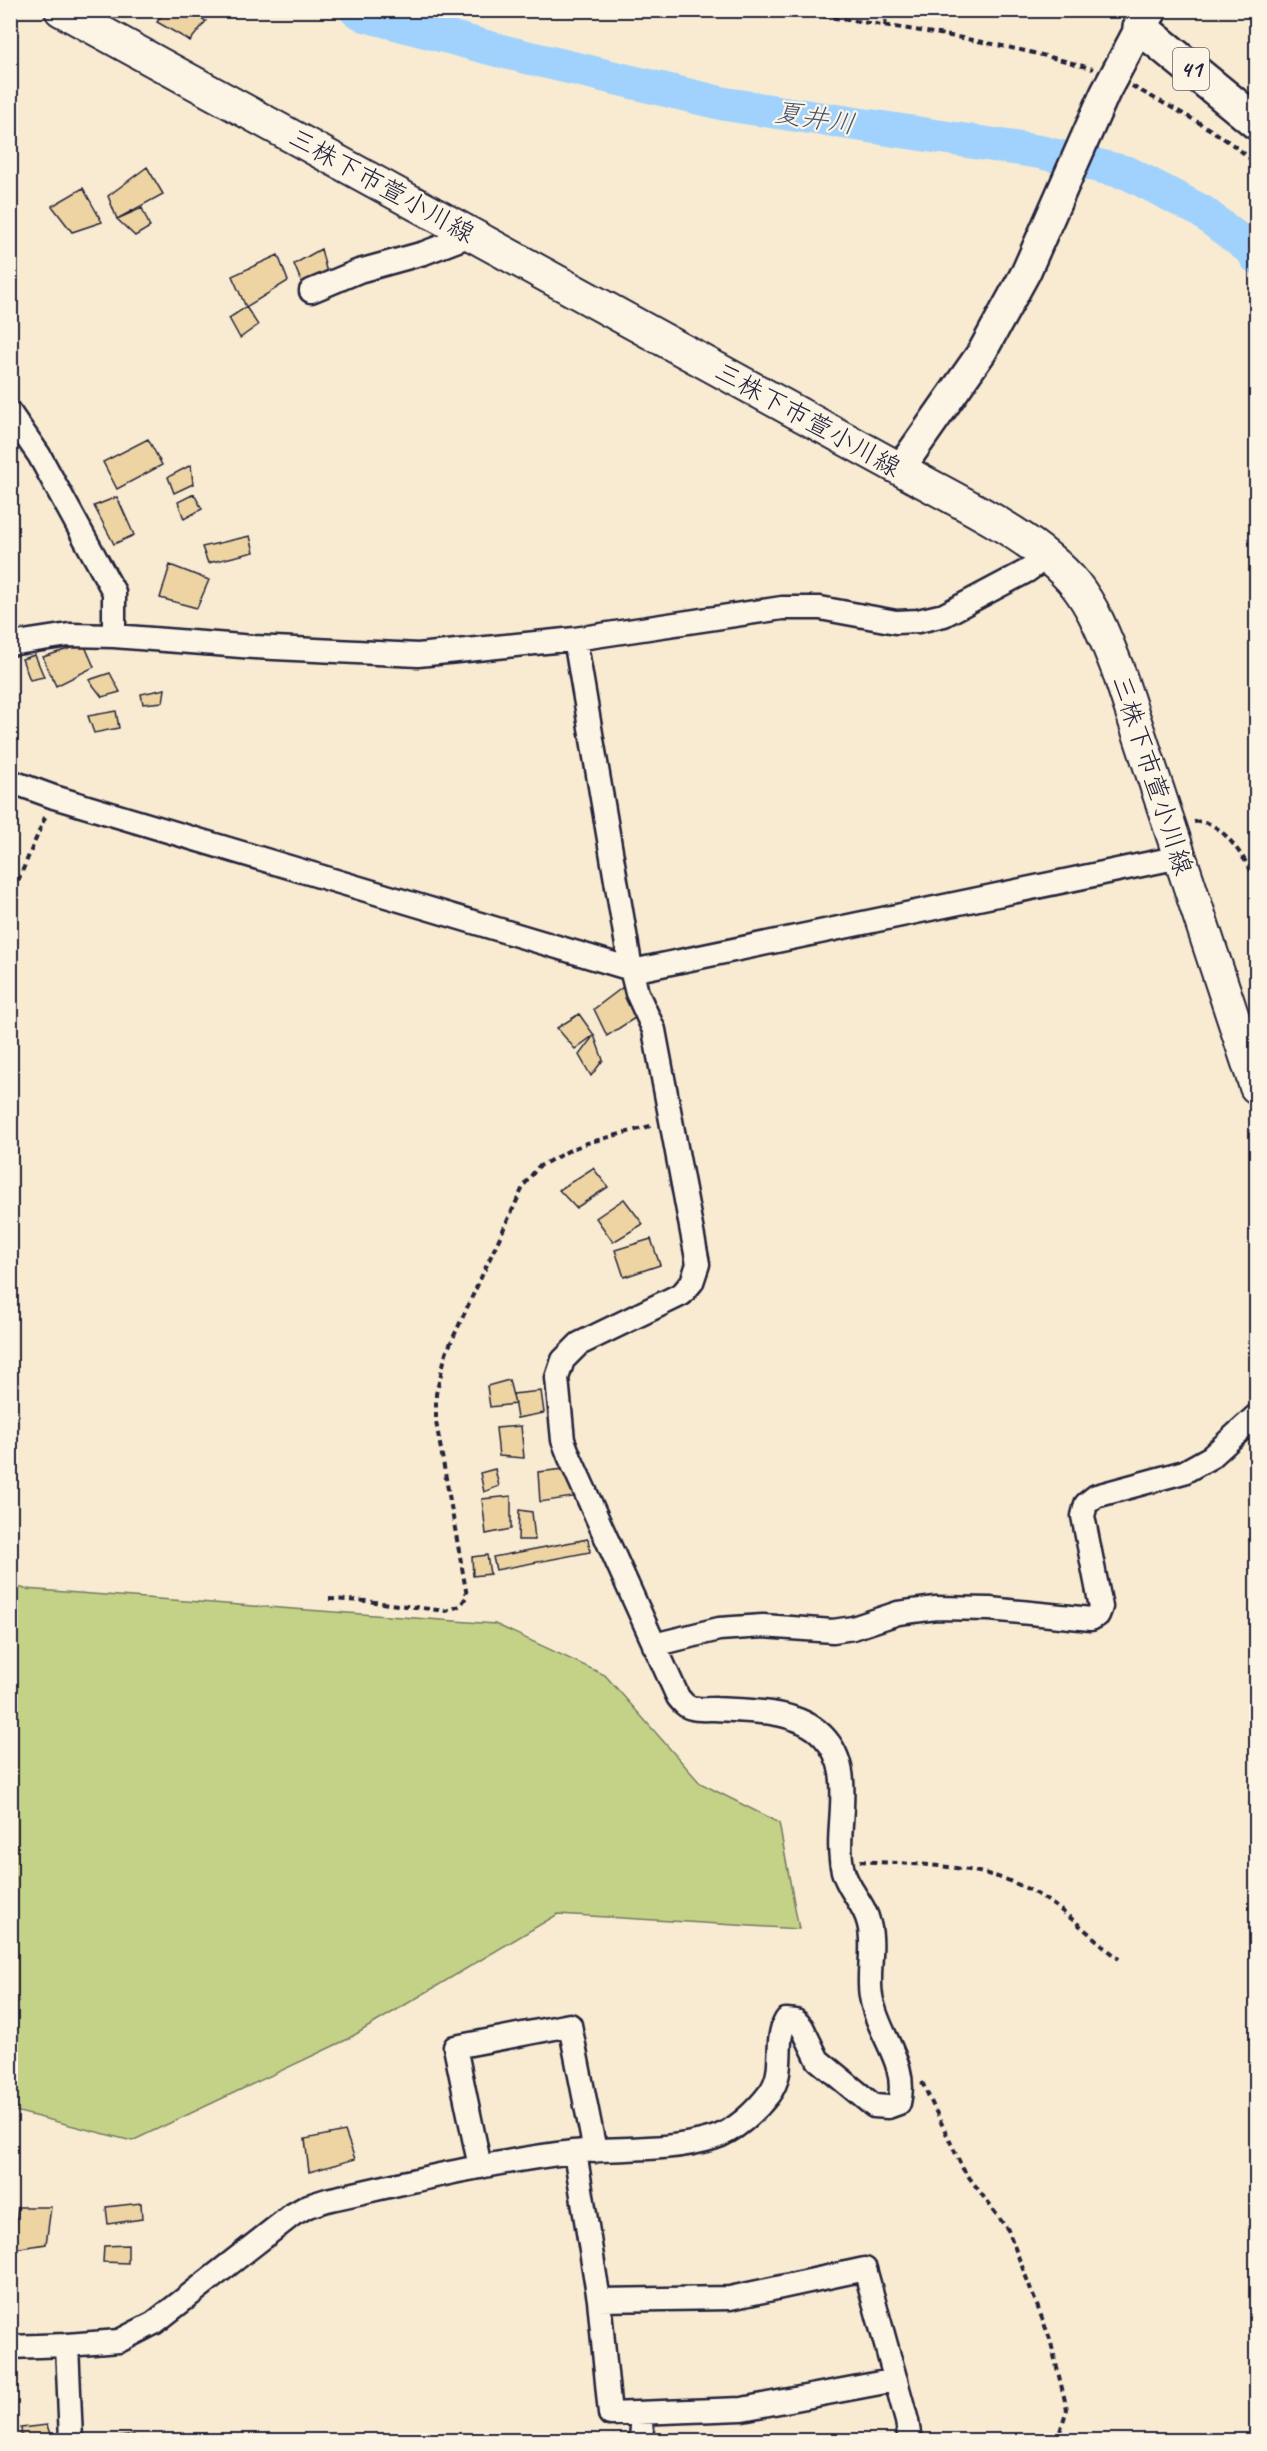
<svg xmlns="http://www.w3.org/2000/svg" width="1267" height="2451" viewBox="0 0 1267 2451" font-family="Caveat,'Klee One',sans-serif">
	<style>
		.green { fill: #c3d287; stroke: #727a61; stroke-width: 1.5 }
		.lines { fill: none; stroke-linecap: round; stroke-linejoin: round }
		.river { stroke: #a0d2fd; stroke-width: 34 }
		.building { fill: #edd4a2; stroke: #22223b; stroke-width: 1.5 }
		.minor-casing { stroke: #22223b; stroke-width: 27 }
		.tertiary-casing { stroke: #22223b; stroke-width: 33 }
		.secondary-casing { stroke: #22223b; stroke-width: 36 }
		.primary-casing { stroke: #22223b; stroke-width: 38 }
		.path { stroke: #22223b; stroke-width: 4; stroke-dasharray: 6 4.5; stroke-linecap: butt }
		.minor { stroke: #fcf5e5; stroke-width: 22 }
		.tertiary { stroke: #fcf5e5; stroke-width: 28 }
		.secondary { stroke: #fcf5e5; stroke-width: 32 }
		.primary { stroke: #fcf5e5; stroke-width: 33 }
		.labels { text-anchor: middle; stroke-width: 4.5; stroke-linejoin: round; paint-order: stroke }
		.shield { fill: #fcf5e5; stroke: #63616e; stroke-width: 1.5 }
		.shield-label { font-size: 24px; font-weight: bold; fill: #22223b }
		.street-label { font-size: 26px; fill: #22223b; stroke: #fcf5e5 }
		.water-label { font-size: 27px; font-style: italic; fill: #485775; stroke: #fcf5e5 }
	</style>
	<rect width="100%" height="100%" fill="#f8ebd1"/>
	<filter id="ink" filterUnits="userSpaceOnUse"><feTurbulence type="fractalNoise" baseFrequency=".0167" numOctaves="2"/><feDisplacementMap in="SourceGraphic" scale="12" xChannelSelector="R" yChannelSelector="G"/><feConvolveMatrix kernelMatrix="1 2 1 2 8 2 1 2 1" color-interpolation-filters="sRGB"/></filter>
	<g filter="url(#ink)">
		<!-- green -->
		<path class="green" d="M 11,1585 L 25,1589 L 495,1624 L 605,1675 L 700,1783 L 779,1823 L 799,1929 L 558,1914 L 346,2040 L 132,2141 L 11,2110 Z"/>
		<g class="lines">
			<!-- river -->
			<path class="river" d="M 356,10 L 365,15 L 505,52 L 725,104 L 1040,152 L 1128,173 L 1201,211 L 1253,251 L 1256,257"/>
		</g>
		<!-- building -->
		<path class="building" d="M 165,10 L 186,10 L 206,21 L 190,41 L 157,22 Z
			M 147,167 L 163,194 L 117,219 L 108,196 Z
			M 83,188 L 102,222 L 72,232 L 52,206 Z
			M 142,208 L 150,227 L 135,236 L 117,219 Z
			M 321,249 L 327,273 L 303,286 L 294,264 Z
			M 278,255 L 288,281 L 246,307 L 232,276 Z
			M 246,307 L 258,325 L 240,338 L 229,318 Z
			M 148,439 L 162,465 L 117,489 L 103,462 Z
			M 191,465 L 193,484 L 174,493 L 168,477 Z
			M 194,494 L 202,509 L 184,519 L 178,502 Z
			M 117,497 L 134,535 L 114,544 L 94,506 Z
			M 250,536 L 254,552 L 208,563 L 202,547 Z
			M 170,565 L 209,580 L 197,608 L 160,598 Z
			M 84,644 L 94,667 L 56,686 L 43,657 Z
			M 35,655 L 44,677 L 30,680 L 22,659 Z
			M 110,673 L 120,692 L 102,697 L 89,680 Z
			M 165,689 L 163,702 L 143,704 L 141,694 Z
			M 116,711 L 119,728 L 94,733 L 88,716 Z
			M 623,987 L 641,1014 L 607,1036 L 594,1009 Z
			M 579,1014 L 594,1035 L 575,1049 L 557,1028 Z
			M 594,1035 L 603,1060 L 591,1076 L 579,1055 Z
			M 593,1168 L 608,1187 L 576,1208 L 559,1190 Z
			M 624,1199 L 643,1224 L 613,1242 L 596,1218 Z
			M 651,1239 L 660,1265 L 624,1277 L 615,1250 Z
			M 509,1380 L 515,1404 L 490,1407 L 487,1386 Z
			M 541,1391 L 544,1413 L 517,1418 L 513,1394 Z
			M 521,1426 L 524,1458 L 499,1456 L 496,1428 Z
			M 573,1468 L 580,1496 L 540,1502 L 538,1472 Z
			M 495,1469 L 499,1486 L 484,1492 L 480,1473 Z
			M 511,1496 L 511,1529 L 486,1534 L 482,1499 Z
			M 519,1510 L 532,1512 L 535,1540 L 518,1540 Z
			M 588,1539 L 590,1552 L 496,1570 L 493,1557 Z
			M 487,1555 L 490,1574 L 473,1576 L 472,1557 Z
			M 345,2131 L 355,2159 L 309,2172 L 305,2139 Z
			M 141,2203 L 142,2219 L 108,2224 L 106,2207 Z
			M 18,2207 L 51,2207 L 46,2244 L 13,2249 Z
			M 128,2245 L 128,2263 L 103,2262 L 104,2246 Z
			M 47,2425 L 52,2440 L 22,2440 L 21,2428 Z
			M 134,2435 L 136,2440 L 98,2440 Z"/>
		<g class="lines">
			<defs>
				<path id="minor" d="M 311,291 L 359,271 L 424,253 L 471,235
					M 10,413 L 39,455 L 114,592 L 114,636
					M 10,644 L 69,635 L 114,636 L 254,647 L 418,655 L 575,639 L 782,608 L 820,608 L 896,622 L 918,621 L 944,615 L 1027,571 L 1048,556
					M 10,781 L 54,797 L 631,969 L 642,969 L 1180,857
					M 654,1645 L 719,1629 L 763,1626 L 833,1631 L 853,1628 L 898,1613 L 936,1608 L 990,1609 L 1091,1619 L 1098,1615 L 1101,1607 L 1083,1516 L 1086,1504 L 1096,1496 L 1184,1472 L 1211,1457 L 1256,1416
					M 575,2152 L 599,2300 L 610,2414 L 742,2409 L 896,2380
					M 480,2167 L 455,2047 L 570,2025 L 595,2151
					M 599,2300 L 730,2298 L 865,2269 L 907,2421 L 910,2440
					M 67,2345 L 119,2341 L 154,2323 L 292,2215 L 308,2206 L 327,2200 C 408,2182 490,2162 573,2152 C 620,2147 666,2152 713,2138 C 734,2132 756,2111 769,2094 C 787,2071 773,2042 786,2020 L 796,2021 L 802,2027 L 818,2060 L 874,2106 L 888,2107 L 899,2103 C 909,2062 877,2035 871,1996 C 867,1973 875,1947 869,1924 C 865,1904 848,1890 843,1871 C 832,1827 859,1773 823,1736 C 797,1709 749,1711 715,1709 C 708,1709 699,1710 692,1708 C 686,1707 682,1702 678,1697 L 570,1458 L 563,1440 L 557,1378 L 563,1360 L 579,1344 L 682,1294 L 692,1282 L 698,1264 L 654,1030 L 637,993 L 631,969 L 575,639
					M 10,2347 L 67,2345 L 71,2440
					M 641,2440 L 643,2413"/>
				<path id="tertiary" d="M 900,469 L 982,352 L 1026,272 L 1105,93 L 1140,27"/>
				<path id="secondary" d="M 61,10 L 900,469 C 956,501 1034,535 1075,584 C 1095,609 1106,640 1118,670 L 1256,1087"/>
				<path id="primary" d="M 1150,10 L 1140,27 L 1256,122"/>
			</defs>
			<!-- minor casing -->
			<use href="#minor" class="minor-casing"/>
			<!-- tertiary casing -->
			<use href="#tertiary" class="tertiary-casing"/>
			<!-- secondary casing -->
			<use href="#secondary" class="secondary-casing"/>
			<!-- primary casing -->
			<use href="#primary" class="primary-casing"/>
			<!-- path -->
			<path class="path" d="M 781,10 C 886,26 991,38 1093,69
				M 885,26 L 887,10
				M 1132,86 C 1175,110 1221,131 1256,164
				M 1194,822 C 1221,817 1243,858 1256,878
				M 10,900 L 46,815
				M 329,1599 L 366,1601 L 446,1611 L 460,1606 L 467,1596 L 436,1422 L 436,1394 L 446,1353 L 524,1185 L 538,1167 L 570,1150 L 587,1143 L 654,1125
				M 860,1861 C 919,1865 983,1863 1035,1893 C 1066,1911 1092,1937 1119,1959
				M 922,2082 L 963,2169 L 1008,2230 L 1050,2339 L 1067,2409 L 1059,2435"/>
			<!-- minor -->
			<use href="#minor" class="minor"/>
			<!-- tertiary -->
			<use href="#tertiary" class="tertiary"/>
			<!-- secondary -->
			<use href="#secondary" class="secondary"/>
			<!-- primary -->
			<use href="#primary" class="primary"/>
		</g>
	</g>
	<g class="labels">
		<!-- shield labels -->
		<rect class="shield" x="1173" y="48" width="36" height="42" rx="4.5"/>
		<g class="shield-label">
			<text x="1191" y="77">41</text>
		</g>
		<!-- street labels -->
		<g class="street-label">
			<text transform="translate(382 185) rotate(29)" y="9">三株下市萱小川線</text>
			<text transform="translate(808 419) rotate(29)" y="9">三株下市萱小川線</text>
			<text transform="translate(1153 775) rotate(72)" y="9">三株下市萱小川線</text>
		</g>
		<!-- water labels -->
		<g class="water-label">
			<text transform="translate(815 118) rotate(9)" y="9">夏井川</text>
		</g>
	</g>
	<!-- margin -->
	<rect width="1267" height="2451" fill="none" stroke="#fcf5e5" stroke-width="36"/>
	<rect x="18" y="18" width="1231" height="2415" fill="none" stroke="#22223b" stroke-width="2" filter="url(#ink)"/>
</svg>
